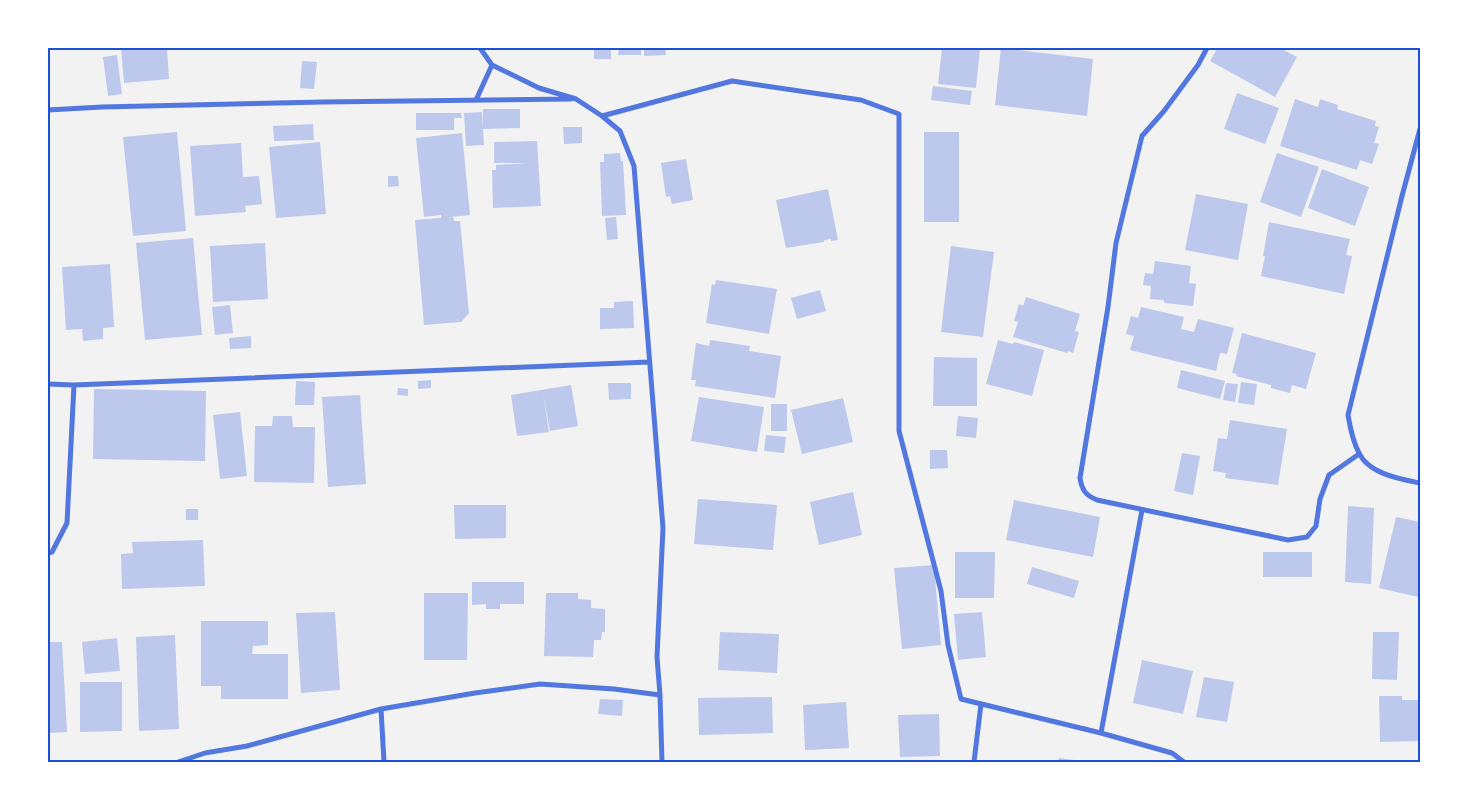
<svg xmlns="http://www.w3.org/2000/svg" width="1468" height="810" viewBox="0 0 1468 810" font-family="Figtree,sans-serif">
	<style>
		.building { fill: #bdc9ec }
		.lines { fill: none; stroke-linecap: round; stroke-linejoin: round }
		.minor { stroke: #5277de; stroke-width: 5 }
		.neatline { fill: none; stroke: #1d4ed8; stroke-width: 2 }
	</style>
	<rect width="100%" height="100%" fill="#f2f2f2"/>
	<!-- building -->
	<path class="building" d="M 121,48 L 167,48 L 169,79 L 124,83 Z
		M 594,48 L 611,48 L 611,59 L 594,59 Z
		M 619,48 L 641,48 L 641,55 L 618,55 Z
		M 644,48 L 665,48 L 666,55 L 644,56 Z
		M 942,48 L 980,48 L 976,88 L 938,84 Z
		M 1001,48 L 1093,59 L 1087,116 L 995,105 Z
		M 1215,48 L 1280,48 L 1297,57 L 1275,97 L 1210,61 L 1217,49 Z
		M 117,55 L 122,94 L 108,96 L 103,57 Z
		M 302,61 L 317,62 L 314,89 L 300,88 Z
		M 933,86 L 972,91 L 970,105 L 931,100 Z
		M 1237,93 L 1279,108 L 1265,144 L 1224,129 Z
		M 1295,99 L 1318,107 L 1320,99 L 1338,105 L 1337,109 L 1376,121 L 1375,126 L 1379,127 L 1374,143 L 1379,144 L 1372,164 L 1360,160 L 1357,170 L 1280,146 Z
		M 483,109 L 520,109 L 520,128 L 483,129 Z
		M 482,112 L 484,145 L 466,146 L 464,113 Z
		M 416,113 L 461,113 L 462,118 L 454,118 L 454,130 L 416,130 Z
		M 313,124 L 314,140 L 274,141 L 273,126 Z
		M 563,127 L 582,127 L 582,143 L 564,144 Z
		M 177,132 L 186,231 L 133,236 L 123,137 Z
		M 924,132 L 959,132 L 959,222 L 924,222 Z
		M 462,133 L 470,215 L 441,218 L 441,215 L 424,217 L 416,138 Z
		M 537,141 L 541,206 L 493,208 L 492,170 L 496,170 L 496,165 L 527,163 L 494,163 L 494,142 Z
		M 320,142 L 326,214 L 276,218 L 269,147 Z
		M 241,143 L 243,177 L 259,176 L 262,204 L 245,206 L 246,212 L 195,216 L 190,146 Z
		M 620,153 L 621,161 L 623,161 L 626,215 L 602,216 L 600,162 L 604,162 L 604,154 Z
		M 1277,153 L 1319,167 L 1301,217 L 1260,202 Z
		M 686,159 L 693,200 L 672,204 L 670,196 L 666,197 L 661,163 Z
		M 1322,169 L 1369,187 L 1355,226 L 1308,208 Z
		M 388,176 L 398,176 L 399,186 L 388,187 Z
		M 828,189 L 838,240 L 831,241 L 831,239 L 824,240 L 824,242 L 786,248 L 776,200 Z
		M 1196,194 L 1248,204 L 1238,260 L 1185,250 Z
		M 453,217 L 454,221 L 460,221 L 469,313 L 461,322 L 424,325 L 415,220 Z
		M 616,217 L 618,239 L 607,240 L 605,218 Z
		M 1269,222 L 1350,239 L 1346,255 L 1352,256 L 1344,294 L 1261,276 L 1265,256 L 1263,256 Z
		M 193,238 L 202,335 L 145,340 L 136,243 Z
		M 265,243 L 268,299 L 213,302 L 210,246 Z
		M 951,246 L 994,252 L 983,337 L 941,332 Z
		M 1155,261 L 1191,266 L 1189,283 L 1196,284 L 1193,306 L 1164,303 L 1164,300 L 1150,299 L 1151,286 L 1143,285 L 1145,273 L 1153,274 Z
		M 110,264 L 114,327 L 103,328 L 103,339 L 83,341 L 82,329 L 66,330 L 62,267 Z
		M 716,280 L 777,289 L 769,334 L 706,323 L 712,284 L 715,285 Z
		M 820,290 L 826,311 L 797,319 L 791,298 Z
		M 1026,297 L 1080,314 L 1075,331 L 1079,332 L 1073,353 L 1068,351 L 1067,353 L 1013,337 L 1018,322 L 1014,321 L 1019,304 L 1023,306 Z
		M 633,301 L 634,328 L 600,329 L 600,308 L 614,308 L 614,302 Z
		M 230,305 L 233,333 L 215,335 L 212,307 Z
		M 1141,307 L 1184,317 L 1181,329 L 1194,332 L 1198,319 L 1234,328 L 1227,354 L 1220,353 L 1216,371 L 1130,350 L 1134,336 L 1126,334 L 1131,316 L 1138,318 Z
		M 1242,333 L 1316,353 L 1306,389 L 1292,385 L 1290,393 L 1271,388 L 1271,385 L 1236,376 L 1237,374 L 1232,373 Z
		M 251,336 L 251,348 L 230,349 L 229,338 Z
		M 710,340 L 750,346 L 749,351 L 781,356 L 775,398 L 695,386 L 696,380 L 691,380 L 696,343 L 709,346 Z
		M 998,340 L 1013,344 L 1014,342 L 1044,350 L 1032,396 L 986,384 Z
		M 934,357 L 977,358 L 977,406 L 933,406 Z
		M 1181,370 L 1225,381 L 1220,399 L 1177,388 Z
		M 431,380 L 431,388 L 418,389 L 418,381 Z
		M 296,381 L 315,382 L 314,405 L 295,405 Z
		M 1241,382 L 1257,384 L 1254,405 L 1238,403 Z
		M 608,383 L 631,383 L 631,399 L 609,400 Z
		M 1226,383 L 1238,384 L 1235,402 L 1223,400 Z
		M 571,385 L 578,426 L 550,431 L 543,393 L 549,432 L 517,436 L 511,395 Z
		M 398,388 L 408,389 L 408,396 L 397,395 Z
		M 94,389 L 206,391 L 205,461 L 93,459 Z
		M 360,395 L 366,484 L 328,487 L 322,397 Z
		M 699,397 L 764,407 L 757,452 L 691,441 Z
		M 843,398 L 853,442 L 802,454 L 791,410 Z
		M 771,404 L 787,404 L 787,431 L 771,431 Z
		M 240,412 L 247,476 L 220,479 L 213,415 Z
		M 273,416 L 292,416 L 293,427 L 315,427 L 314,483 L 254,482 L 255,426 L 272,426 Z
		M 958,416 L 978,418 L 976,438 L 956,436 Z
		M 1230,420 L 1287,429 L 1278,485 L 1225,478 L 1226,473 L 1213,471 L 1218,438 L 1227,439 Z
		M 766,435 L 786,437 L 784,453 L 764,451 Z
		M 930,450 L 947,450 L 948,468 L 930,469 Z
		M 1182,453 L 1200,456 L 1193,495 L 1174,491 Z
		M 853,492 L 862,535 L 819,545 L 810,502 Z
		M 698,499 L 777,505 L 773,550 L 694,544 Z
		M 1014,500 L 1100,517 L 1093,557 L 1006,540 Z
		M 454,505 L 506,505 L 506,538 L 455,539 Z
		M 1348,506 L 1374,508 L 1371,584 L 1345,582 Z
		M 186,509 L 198,509 L 198,520 L 186,520 Z
		M 1396,517 L 1420,522 L 1420,589 L 1418,597 L 1379,588 Z
		M 203,540 L 205,586 L 122,589 L 121,554 L 133,553 L 132,542 Z
		M 955,552 L 995,552 L 994,598 L 955,598 Z
		M 1263,552 L 1312,552 L 1312,577 L 1263,577 Z
		M 934,565 L 941,645 L 902,649 L 894,568 Z
		M 1032,567 L 1079,581 L 1074,598 L 1027,584 Z
		M 472,582 L 524,582 L 524,604 L 500,604 L 500,609 L 486,609 L 486,604 L 472,605 Z
		M 424,593 L 468,593 L 467,660 L 424,660 Z
		M 546,593 L 578,593 L 578,599 L 591,600 L 591,608 L 605,609 L 605,632 L 602,632 L 601,640 L 594,640 L 593,657 L 544,656 Z
		M 335,612 L 340,690 L 301,693 L 296,613 Z
		M 982,612 L 986,657 L 958,660 L 954,614 Z
		M 201,621 L 268,621 L 268,645 L 253,646 L 252,654 L 288,654 L 288,699 L 221,699 L 221,686 L 201,686 Z
		M 720,632 L 779,634 L 777,673 L 718,670 Z
		M 1373,632 L 1399,632 L 1397,680 L 1372,679 Z
		M 175,635 L 179,729 L 139,731 L 136,637 Z
		M 117,638 L 120,671 L 85,674 L 82,642 Z
		M 48,642 L 62,642 L 67,732 L 48,733 Z
		M 1142,660 L 1193,671 L 1183,714 L 1133,703 Z
		M 1204,677 L 1234,682 L 1227,722 L 1196,717 Z
		M 80,682 L 122,682 L 122,731 L 80,732 Z
		M 1379,696 L 1402,696 L 1402,700 L 1420,700 L 1420,741 L 1380,742 Z
		M 772,697 L 773,733 L 699,735 L 698,698 Z
		M 600,699 L 623,700 L 622,716 L 598,714 Z
		M 846,702 L 849,748 L 805,750 L 803,705 Z
		M 939,714 L 940,756 L 900,757 L 898,715 Z
		M 1059,758 L 1082,761 L 1082,762 L 1058,762 Z"/>
	<g class="lines">
		<!-- minor -->
		<path class="minor" d="M 480,48 L 492,65 L 539,88 L 576,99 L 602,116 L 620,131 L 634,166 L 663,528 L 657,657 L 660,695 L 662,762
			M 1207,48 L 1198,65 L 1164,111 L 1142,136 L 1116,243 L 1108,307 L 1080,478 C 1082,490 1085,495 1097,500 L 1288,540 L 1307,537 L 1316,526 L 1320,499 L 1329,475 L 1359,454
			M 476,100 L 492,65
			M 48,110 L 102,107 L 323,102 L 571,99
			M 602,116 L 732,81 L 861,100 L 899,114 L 899,431 L 941,591 L 948,645 L 961,699 L 1101,733 L 1172,753 L 1184,762
			M 1420,129 L 1402,196 L 1348,415 C 1350,427 1353,442 1359,453 C 1369,474 1400,479 1420,483
			M 48,384 L 74,385 L 649,362
			M 48,553 L 52,552 L 67,523 L 74,385
			M 381,709 L 384,762
			M 1101,733 L 1142,510
			M 178,762 L 205,753 L 247,746 L 381,709 L 475,693 L 540,684 L 614,689 L 660,695
			M 974,762 L 981,704"/>
	</g>
	<!-- border -->
	<rect width="1468" height="810" fill="none" stroke="#ffffff" stroke-width="98"/>
	<rect x="49" y="49" width="1370" height="712" class="neatline"/>
</svg>
